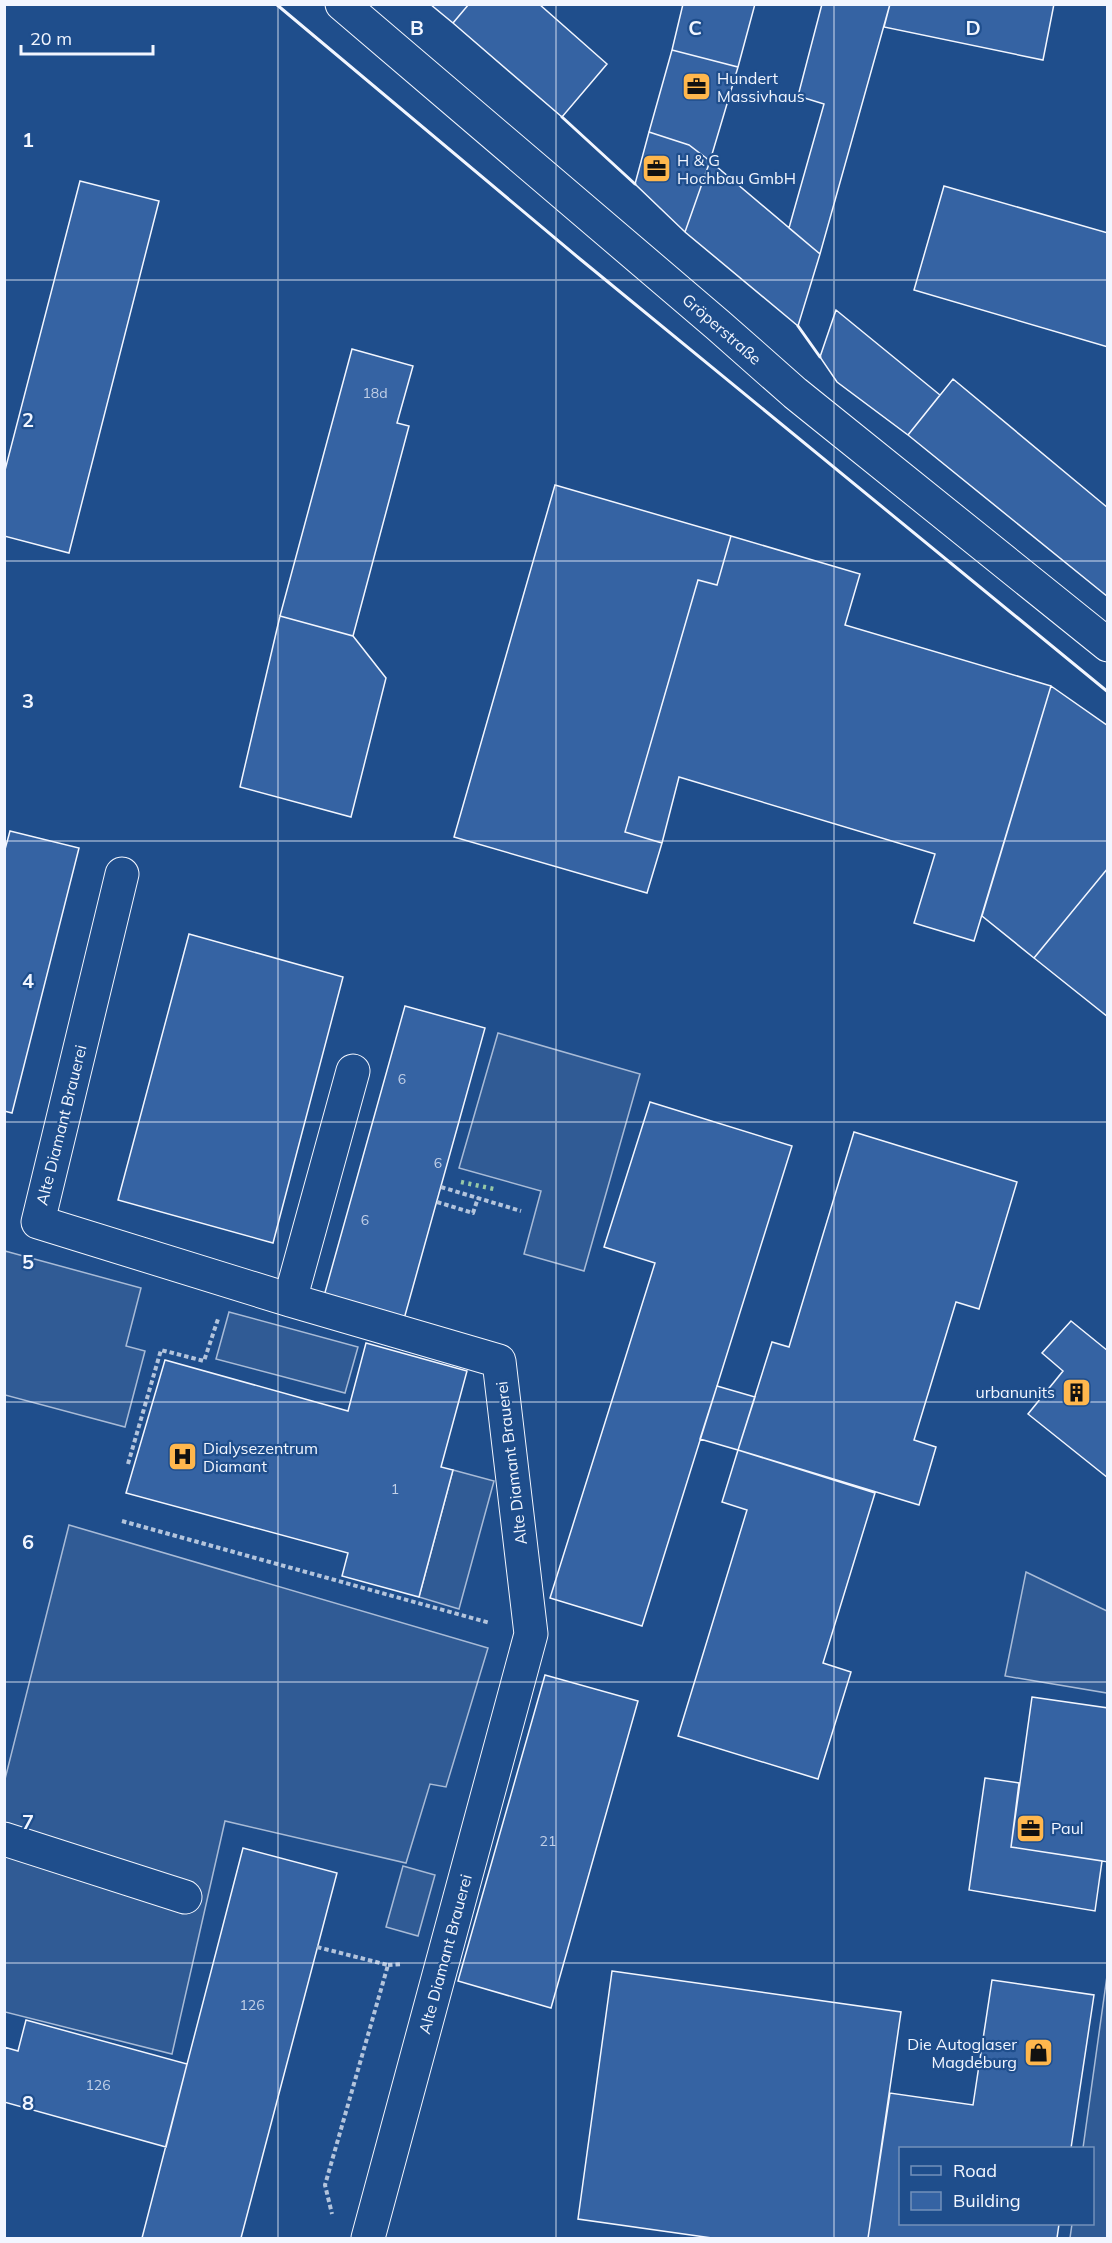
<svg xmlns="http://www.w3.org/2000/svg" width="1112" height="2243" viewBox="0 0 1112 2243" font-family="Mulish,sans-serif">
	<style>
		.parking { fill: #305b95; stroke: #a8bbd7; stroke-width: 1.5 }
		.building { fill: #3563a3; stroke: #f2f6ff; stroke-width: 1.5 }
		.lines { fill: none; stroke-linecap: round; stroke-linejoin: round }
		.minor-casing { stroke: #f2f6ff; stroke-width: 35 }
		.path { stroke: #b3c4dc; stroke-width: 4; stroke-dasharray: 4.5 3; stroke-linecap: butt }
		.minor { stroke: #1f4e8c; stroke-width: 33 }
		.hedge { stroke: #97c8a6; stroke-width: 4.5; stroke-dasharray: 3 4.5; stroke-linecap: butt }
		.wall { stroke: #f2f6ff; stroke-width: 3 }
		.grid { fill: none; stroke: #f2f6ff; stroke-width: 1.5; stroke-opacity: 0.55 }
		.labels { text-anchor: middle; stroke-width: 4.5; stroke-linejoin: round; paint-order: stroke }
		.number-label { font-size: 14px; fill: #c3d1e8 }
		.poi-label { font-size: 16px; fill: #f2f6ff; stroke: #1f4e8c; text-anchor: start }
		.street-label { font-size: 16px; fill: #f2f6ff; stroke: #1f4e8c }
		.grid-label { font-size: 20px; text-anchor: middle; font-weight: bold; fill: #f2f6ff; stroke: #1f4e8c; stroke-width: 4.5; stroke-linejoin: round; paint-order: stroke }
	</style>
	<rect width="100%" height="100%" fill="#1f4e8c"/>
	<!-- parking -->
	<path class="parking" d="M 498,1033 L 640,1074 L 584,1271 L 524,1254 L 541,1191 L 459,1168 Z
		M 5,1251 L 141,1288 L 126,1346 L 145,1351 L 125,1427 L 5,1395 Z
		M 229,1312 L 358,1347 L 345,1393 L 216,1359 Z
		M 453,1470 L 494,1481 L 459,1609 L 419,1597 Z
		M 69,1525 L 488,1648 L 446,1787 L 430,1784 L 406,1863 L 225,1821 L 172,2054 L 5,2012 L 5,1779 Z
		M 1026,1572 L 1107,1611 L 1107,1693 L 1005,1676 Z
		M 403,1866 L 435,1875 L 418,1936 L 386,1927 Z
		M 1107,1976 L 1107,2238 L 1070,2238 L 1072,2224 L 1092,2224 L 1092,2148 L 1083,2148 Z"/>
	<!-- building -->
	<path class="building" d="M 430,4 L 469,4 L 453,23 Z
		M 469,4 L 539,4 L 607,64 L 562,117 L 453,23 Z
		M 683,4 L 755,4 L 738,67 L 672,50 Z
		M 822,4 L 890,4 L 820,254 L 789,228 L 824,104 L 798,96 Z
		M 890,4 L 1054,4 L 1043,60 L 884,27 Z
		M 672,50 L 738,67 L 710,161 L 689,145 L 649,132 Z
		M 649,132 L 689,145 L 710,161 L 685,232 L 635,184 Z
		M 710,161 L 820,254 L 798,326 L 685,232 Z
		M 80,181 L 159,201 L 69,553 L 4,536 L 4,474 Z
		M 944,186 L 1108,233 L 1108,347 L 914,290 Z
		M 836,310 L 940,395 L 908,435 L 837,382 L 820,357 Z
		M 352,349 L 413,366 L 397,423 L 409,426 L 353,636 L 280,616 Z
		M 953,379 L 1108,508 L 1108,597 L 908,435 Z
		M 555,485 L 731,536 L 717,585 L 698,580 L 625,832 L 662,843 L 647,893 L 454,837 Z
		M 731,536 L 860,574 L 845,625 L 1051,686 L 974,941 L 914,923 L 935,854 L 679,777 L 662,843 L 625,832 L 698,580 L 717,585 Z
		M 280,616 L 353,636 L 386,678 L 351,817 L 240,787 Z
		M 1051,686 L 1108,726 L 1108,868 L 1034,958 L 982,916 Z
		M 10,831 L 79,848 L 12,1113 L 4,1111 L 4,853 Z
		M 1108,868 L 1108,1017 L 1034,958 Z
		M 189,934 L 343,977 L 273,1243 L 118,1200 Z
		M 405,1006 L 485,1028 L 404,1319 L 324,1296 Z
		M 650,1102 L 792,1146 L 642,1626 L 550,1598 L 655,1263 L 604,1247 Z
		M 854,1132 L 1017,1182 L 979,1309 L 956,1302 L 914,1440 L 936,1447 L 919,1505 L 738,1450 L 772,1342 L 789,1347 Z
		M 1071,1321 L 1108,1351 L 1108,1478 L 1028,1414 L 1063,1371 L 1042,1353 Z
		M 366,1343 L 467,1371 L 441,1467 L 453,1470 L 419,1597 L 342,1576 L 348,1553 L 126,1493 L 165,1360 L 348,1411 Z
		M 717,1386 L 755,1397 L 738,1450 L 700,1439 Z
		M 738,1450 L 875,1493 L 823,1663 L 851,1672 L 818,1779 L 678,1736 L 747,1510 L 722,1502 Z
		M 545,1675 L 638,1701 L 551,2008 L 458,1981 Z
		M 1032,1697 L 1108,1708 L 1108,1862 L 1011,1847 Z
		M 985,1778 L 1019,1783 L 1011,1847 L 1102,1861 L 1095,1911 L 969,1890 Z
		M 243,1848 L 337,1873 L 241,2238 L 142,2238 Z
		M 612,1971 L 901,2012 L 868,2238 L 712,2238 L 578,2219 Z
		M 992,1980 L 1094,1995 L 1071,2148 L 900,2148 L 900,2224 L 1059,2224 L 1057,2238 L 868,2238 L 890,2093 L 973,2105 Z
		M 26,2020 L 187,2064 L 166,2147 L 4,2102 L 4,2047 L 18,2051 Z"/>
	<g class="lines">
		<defs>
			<path id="minor" d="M 342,4 L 718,325 L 795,393 L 1108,645
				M 122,874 L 38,1222 L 290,1300 L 499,1361 L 531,1634 L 368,2238
				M 290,1300 L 353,1071
				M 4,1839 L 185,1897"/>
		</defs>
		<!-- minor casing -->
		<use href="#minor" class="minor-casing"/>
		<!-- path -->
		<path class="path" d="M 441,1187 L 521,1211
			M 437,1202 L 473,1213 L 478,1198
			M 128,1464 L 161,1350 L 204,1361 L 218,1319
			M 122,1521 L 490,1623
			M 317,1947 L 388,1965 L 325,2185 L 332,2214
			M 388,1965 L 402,1964"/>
		<!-- minor -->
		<use href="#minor" class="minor"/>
		<!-- hedge -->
		<path class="hedge" d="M 461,1182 L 494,1189"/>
		<!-- wall -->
		<path class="wall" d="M 276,4 L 580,259 L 1108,692
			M 562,117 L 635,184
			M 798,326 L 820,357"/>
	</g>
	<!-- grid -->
	<path class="grid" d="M 278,4 L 278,2238M 556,4 L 556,2238M 834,4 L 834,2238M 4,280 L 1108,280M 4,561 L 1108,561M 4,841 L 1108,841M 4,1122 L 1108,1122M 4,1402 L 1108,1402M 4,1682 L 1108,1682M 4,1963 L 1108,1963"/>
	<!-- icons -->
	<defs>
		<symbol id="office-square" viewBox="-11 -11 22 22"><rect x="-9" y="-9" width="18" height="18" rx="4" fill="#ffb74d" stroke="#1f4e8c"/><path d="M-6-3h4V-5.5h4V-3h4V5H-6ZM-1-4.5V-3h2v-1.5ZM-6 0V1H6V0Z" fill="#111"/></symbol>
		<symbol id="building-square" viewBox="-11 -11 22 22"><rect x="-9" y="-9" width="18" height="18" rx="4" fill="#ffb74d" stroke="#1f4e8c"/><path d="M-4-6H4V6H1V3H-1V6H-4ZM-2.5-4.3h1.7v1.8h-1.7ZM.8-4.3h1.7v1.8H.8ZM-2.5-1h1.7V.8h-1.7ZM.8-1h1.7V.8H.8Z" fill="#111"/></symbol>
		<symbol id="hospital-square" viewBox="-11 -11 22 22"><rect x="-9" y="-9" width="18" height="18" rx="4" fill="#ffb74d" stroke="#1f4e8c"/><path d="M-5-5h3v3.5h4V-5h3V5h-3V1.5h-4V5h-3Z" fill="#111"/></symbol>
		<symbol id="shop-square" viewBox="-11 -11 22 22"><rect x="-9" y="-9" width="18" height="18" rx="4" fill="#ffb74d" stroke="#1f4e8c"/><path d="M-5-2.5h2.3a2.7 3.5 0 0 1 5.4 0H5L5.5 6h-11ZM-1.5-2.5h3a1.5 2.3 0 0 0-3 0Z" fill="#111"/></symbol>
	</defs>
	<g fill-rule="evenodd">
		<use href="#office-square" x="680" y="70" width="33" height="33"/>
		<use href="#office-square" x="640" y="152" width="33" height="33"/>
		<use href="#building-square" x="1060" y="1376" width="33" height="33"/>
		<use href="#hospital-square" x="166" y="1440" width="33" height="33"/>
		<use href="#office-square" x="1014" y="1812" width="33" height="33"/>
		<use href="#shop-square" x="1022" y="2036" width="33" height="33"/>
	</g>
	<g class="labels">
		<!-- number labels -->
		<g class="number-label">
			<text x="375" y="398">18d</text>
			<text x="402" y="1084">6</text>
			<text x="438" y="1168">6</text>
			<text x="365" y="1225">6</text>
			<text x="395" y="1494">1</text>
			<text x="548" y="1846">21</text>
			<text x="252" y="2010">126</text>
			<text x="98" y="2090">126</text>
		</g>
		<!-- poi labels -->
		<g class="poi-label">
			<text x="717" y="84">Hundert<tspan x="717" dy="18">Massivhaus</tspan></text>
			<text x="677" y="166">H &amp; G<tspan x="677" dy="18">Hochbau GmbH</tspan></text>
			<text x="1055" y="1398" text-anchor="end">urbanunits</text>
			<text x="203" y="1454">Dialysezentrum<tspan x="203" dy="18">Diamant</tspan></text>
			<text x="1051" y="1834">Paul</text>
			<text x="1017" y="2050" text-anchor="end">Die Autoglaser<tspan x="1017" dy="18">Magdeburg</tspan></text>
		</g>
		<!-- street labels -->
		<g class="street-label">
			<text transform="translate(722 329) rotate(41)" y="6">Gröperstraße</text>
			<text transform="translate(61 1125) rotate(-76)" y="6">Alte Diamant Brauerei</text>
			<text transform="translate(511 1463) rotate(-97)" y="6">Alte Diamant Brauerei</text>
			<text transform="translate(445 1954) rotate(-75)" y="6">Alte Diamant Brauerei</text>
		</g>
	</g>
	<g class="grid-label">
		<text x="417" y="35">B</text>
		<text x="695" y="35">C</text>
		<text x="973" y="35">D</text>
		<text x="28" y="147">1</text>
		<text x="28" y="427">2</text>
		<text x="28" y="708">3</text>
		<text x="28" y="988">4</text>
		<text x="28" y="1269">5</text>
		<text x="28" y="1549">6</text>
		<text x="28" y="1829">7</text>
		<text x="28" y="2110">8</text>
	</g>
	<!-- border -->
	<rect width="1112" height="2243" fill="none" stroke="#f2f6ff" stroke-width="12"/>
	<!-- legend -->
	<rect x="899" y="2147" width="195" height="78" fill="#1f4e8c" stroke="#7391ba" stroke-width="1.5"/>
	<rect x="911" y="2166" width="30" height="9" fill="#1f4e8c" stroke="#7391ba" stroke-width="1.5"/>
	<text x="953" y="2177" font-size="18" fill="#f2f6ff">Road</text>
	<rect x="911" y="2192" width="30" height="18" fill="#3563a3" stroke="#7391ba" stroke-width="1.5"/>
	<text x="953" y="2207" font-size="18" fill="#f2f6ff">Building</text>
	<!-- scale -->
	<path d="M21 45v9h132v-9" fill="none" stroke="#f2f6ff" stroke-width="3"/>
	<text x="30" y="45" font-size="18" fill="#f2f6ff" stroke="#1f4e8c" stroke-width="4.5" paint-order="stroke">20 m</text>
</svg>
